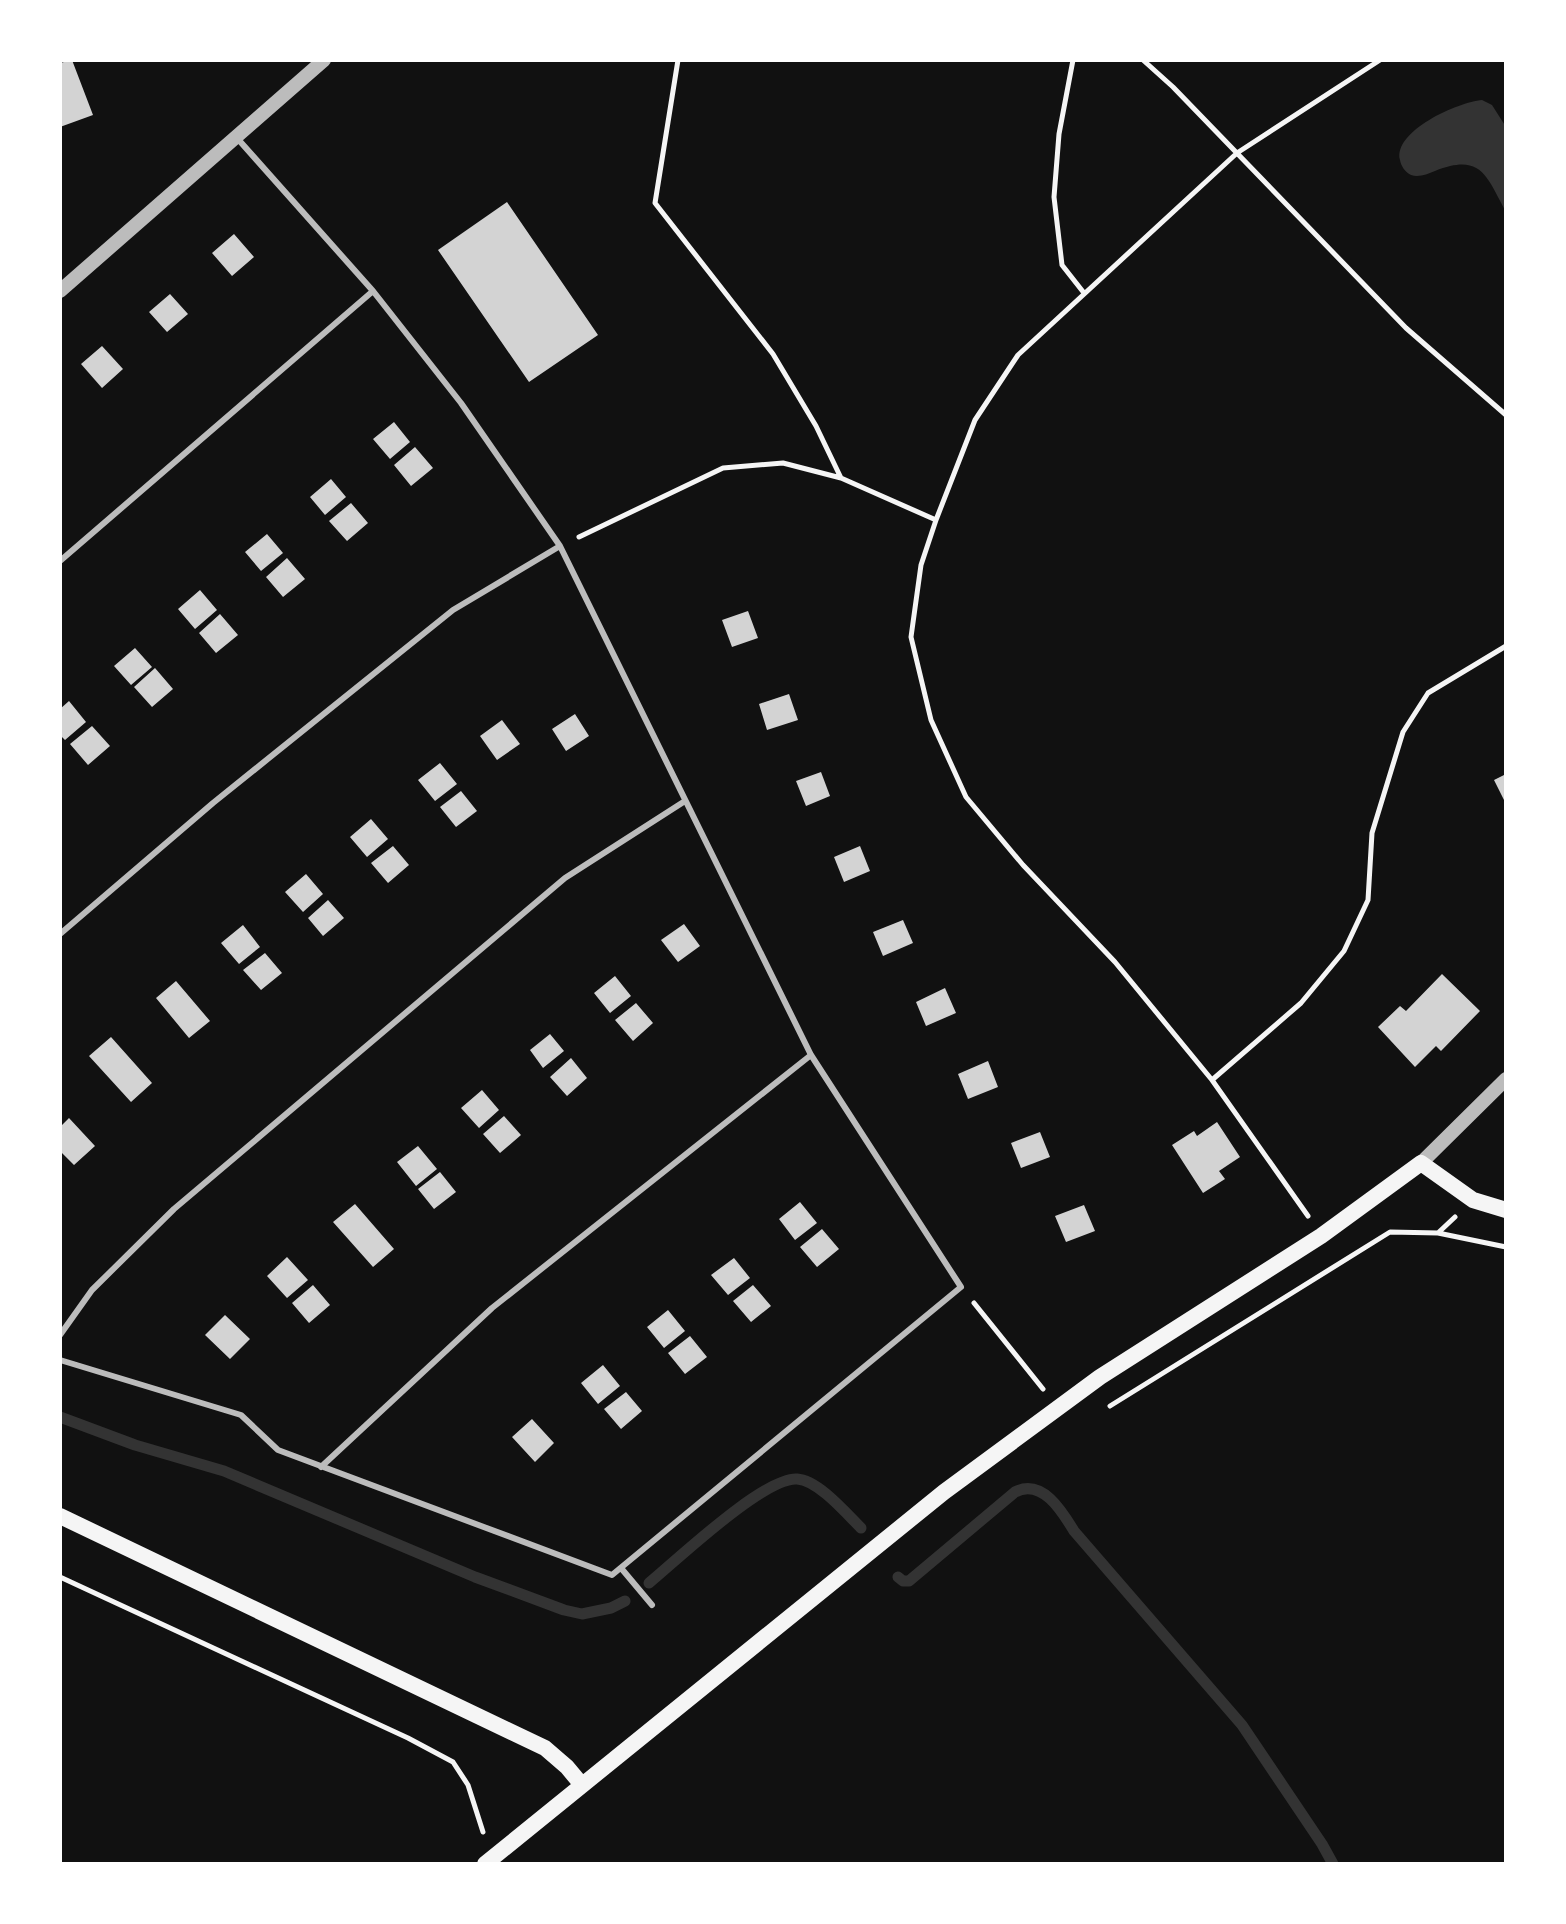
<svg xmlns="http://www.w3.org/2000/svg" width="1566" height="1924" viewBox="0 0 1566 1924" font-family="Mulish,sans-serif">
	<style>
		.water { fill: #333 }
		.lines { fill: none; stroke-linecap: round; stroke-linejoin: round }
		.stream { stroke: #333; stroke-width: 11 }
		.building { fill: #d3d3d3 }
		.path { stroke: #f5f5f5; stroke-width: 5 }
		.service { stroke: #bcbcbc; stroke-width: 6 }
		.tertiary { stroke: #bcbcbc; stroke-width: 14 }
		.secondary { stroke: #f5f5f5; stroke-width: 16 }
	</style>
	<rect width="100%" height="100%" fill="#111"/>
	<!-- water -->
	<path class="water" d="M 1482,100 L 1492,105 L 1506,127 L 1506,212 C 1486,175 1481,153 1435,171 C 1427,174 1419,178 1411,175 C 1405,172 1401,166 1400,160 C 1393,131 1458,102 1482,100 Z"/>
	<g class="lines">
		<!-- stream -->
		<path class="stream" d="M 60,1417 L 135,1445 L 224,1471 L 475,1577 L 564,1610 L 582,1614 L 611,1608 L 625,1601
			M 898,1577 L 903,1581 L 909,1581 L 1015,1492 C 1042,1478 1062,1511 1074,1531 L 1242,1725 L 1322,1844 L 1333,1864
			M 649,1583 C 677,1560 764,1477 797,1479 C 818,1480 846,1513 861,1528"/>
	</g>
	<!-- building -->
	<path class="building" d="M 72,60 L 93,115 L 60,127 L 60,63 Z
		M 507,202 L 598,335 L 529,382 L 438,250 Z
		M 234,234 L 254,257 L 232,276 L 212,253 Z
		M 170,294 L 188,314 L 167,332 L 149,312 Z
		M 102,346 L 123,369 L 102,388 L 81,364 Z
		M 394,422 L 410,442 L 390,459 L 373,439 Z
		M 415,447 L 433,468 L 411,486 L 394,465 Z
		M 331,479 L 346,497 L 325,515 L 310,497 Z
		M 351,503 L 368,523 L 347,541 L 329,521 Z
		M 267,534 L 283,553 L 261,571 L 245,552 Z
		M 287,558 L 305,579 L 283,597 L 266,577 Z
		M 200,590 L 217,610 L 195,629 L 178,609 Z
		M 748,611 L 758,638 L 732,647 L 722,620 Z
		M 220,614 L 238,635 L 216,653 L 199,633 Z
		M 135,648 L 152,667 L 131,685 L 114,666 Z
		M 155,668 L 173,689 L 152,707 L 134,687 Z
		M 789,694 L 798,720 L 767,730 L 759,704 Z
		M 69,701 L 86,722 L 65,740 L 60,735 L 60,709 Z
		M 575,714 L 589,736 L 566,751 L 552,729 Z
		M 502,720 L 520,744 L 497,760 L 480,736 Z
		M 92,726 L 110,746 L 88,765 L 70,744 Z
		M 440,763 L 457,784 L 435,801 L 418,780 Z
		M 821,772 L 830,796 L 806,806 L 796,781 Z
		M 1506,774 L 1506,799 L 1504,800 L 1494,780 Z
		M 461,791 L 477,811 L 456,827 L 440,807 Z
		M 371,819 L 388,839 L 367,857 L 350,837 Z
		M 393,846 L 409,865 L 388,883 L 371,863 Z
		M 860,846 L 870,871 L 844,882 L 834,857 Z
		M 306,874 L 323,894 L 303,912 L 285,892 Z
		M 328,900 L 344,918 L 323,936 L 308,918 Z
		M 903,920 L 913,943 L 883,956 L 873,932 Z
		M 684,924 L 700,946 L 678,962 L 661,940 Z
		M 243,925 L 260,947 L 239,964 L 221,943 Z
		M 265,953 L 282,973 L 261,990 L 243,970 Z
		M 1442,974 L 1480,1011 L 1441,1051 L 1436,1046 L 1415,1067 L 1378,1027 L 1400,1006 L 1406,1011 Z
		M 615,976 L 631,996 L 610,1013 L 594,993 Z
		M 176,981 L 210,1021 L 189,1038 L 156,998 Z
		M 945,988 L 956,1013 L 926,1026 L 916,1002 Z
		M 636,1003 L 653,1023 L 633,1041 L 615,1020 Z
		M 550,1034 L 564,1051 L 543,1068 L 530,1050 Z
		M 111,1037 L 152,1083 L 131,1102 L 89,1056 Z
		M 571,1058 L 587,1078 L 567,1096 L 550,1077 Z
		M 988,1061 L 998,1087 L 968,1099 L 958,1074 Z
		M 482,1090 L 499,1110 L 479,1128 L 461,1108 Z
		M 504,1116 L 521,1135 L 500,1153 L 483,1134 Z
		M 69,1118 L 95,1146 L 74,1165 L 60,1151 L 60,1127 Z
		M 1217,1122 L 1240,1157 L 1219,1171 L 1225,1179 L 1203,1193 L 1172,1145 L 1194,1131 L 1197,1136 Z
		M 1040,1132 L 1050,1157 L 1021,1168 L 1011,1143 Z
		M 418,1146 L 437,1169 L 416,1186 L 397,1162 Z
		M 440,1172 L 456,1192 L 434,1209 L 418,1189 Z
		M 800,1202 L 817,1223 L 795,1240 L 779,1219 Z
		M 355,1204 L 394,1249 L 373,1267 L 333,1222 Z
		M 1084,1205 L 1095,1231 L 1066,1242 L 1055,1216 Z
		M 822,1229 L 839,1249 L 817,1267 L 800,1247 Z
		M 287,1257 L 308,1280 L 287,1298 L 267,1276 Z
		M 734,1258 L 750,1278 L 728,1295 L 711,1275 Z
		M 313,1285 L 330,1305 L 309,1323 L 292,1303 Z
		M 753,1285 L 771,1306 L 751,1322 L 733,1301 Z
		M 668,1310 L 685,1331 L 664,1348 L 647,1327 Z
		M 225,1315 L 250,1339 L 230,1359 L 205,1335 Z
		M 690,1336 L 707,1357 L 685,1374 L 668,1353 Z
		M 603,1365 L 620,1386 L 598,1404 L 581,1383 Z
		M 626,1392 L 642,1411 L 621,1429 L 604,1409 Z
		M 532,1419 L 554,1443 L 535,1462 L 512,1437 Z"/>
	<g class="lines">
		<!-- path -->
		<path class="path" d="M 678,60 L 655,203 L 773,354 L 816,426 L 841,478
			M 1073,60 L 1059,134 L 1054,197 L 1062,265 L 1084,293
			M 1143,60 L 1173,87 L 1406,328 L 1506,415
			M 579,537 L 723,468 L 783,463 L 841,478 L 936,520
			M 1212,1080 L 1301,1003 L 1344,951 L 1368,900 L 1372,833 L 1403,732 L 1428,693 L 1506,646
			M 1308,1216 L 1212,1080 L 1115,962 L 1023,865 L 966,797 L 931,720 L 911,637 L 921,565 L 936,520 L 975,420 L 1018,355 L 1237,153 L 1380,60
			M 1439,1232 L 1455,1217
			M 974,1303 L 1043,1389
			M 1110,1406 L 1390,1232 L 1438,1233 L 1506,1247
			M 60,1577 L 408,1738 L 453,1762 L 468,1785 L 483,1832"/>
		<!-- service -->
		<path class="service" d="M 60,561 L 373,291
			M 60,934 L 213,803 L 453,610 L 560,546
			M 60,1335 L 92,1290 L 174,1209 L 565,878 L 685,801
			M 60,1360 L 241,1415 L 278,1450 L 612,1575 L 961,1287 L 811,1055 L 560,546 L 461,403 L 373,291 L 237,138
			M 321,1467 L 492,1308 L 811,1055
			M 621,1568 L 652,1605"/>
		<!-- tertiary -->
		<path class="tertiary" d="M 60,291 L 324,60
			M 1421,1163 L 1506,1079"/>
		<!-- secondary -->
		<path class="secondary" d="M 60,1516 L 545,1748 L 567,1767 L 582,1785
			M 485,1864 L 944,1492 L 1100,1377 L 1321,1236 L 1421,1163 L 1473,1200 L 1506,1210"/>
	</g>
	<!-- border -->
	<rect width="1566" height="1924" fill="none" stroke="#ffffff" stroke-width="124"/>
</svg>
